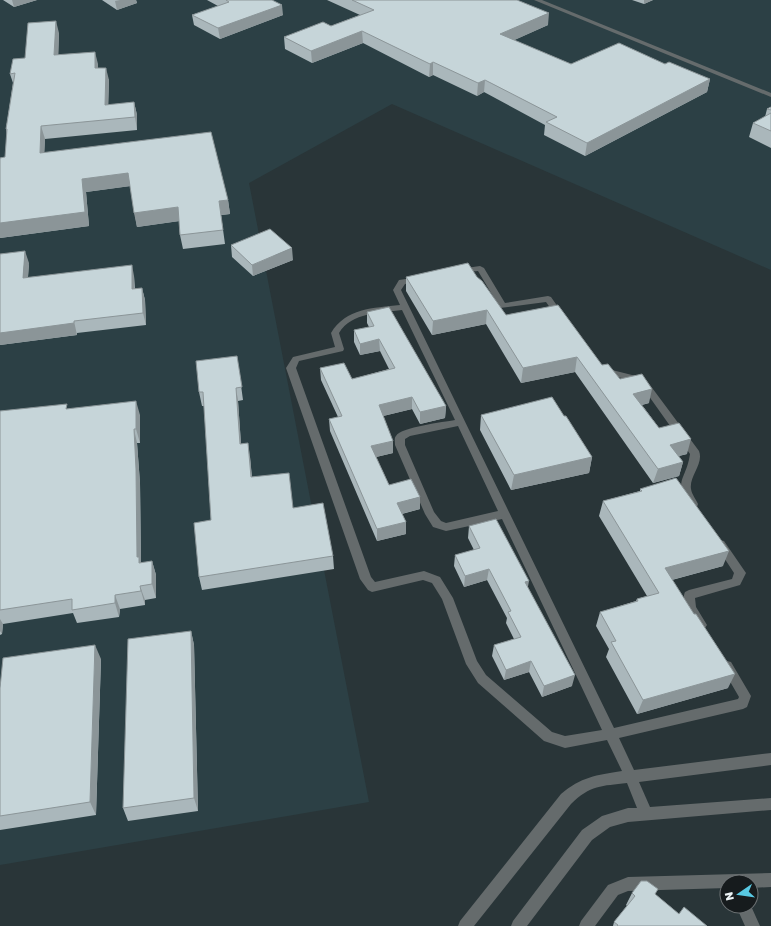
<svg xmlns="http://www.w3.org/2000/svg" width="771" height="926" viewBox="0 0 771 926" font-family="'Golos Text',sans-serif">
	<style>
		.built { fill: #2c4045 }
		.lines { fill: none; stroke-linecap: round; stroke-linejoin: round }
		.minor { fill: #656b6c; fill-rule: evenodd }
		.tertiary { fill: #656b6c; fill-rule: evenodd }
		.wall { fill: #aab7bb }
		.shaded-wall { fill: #8b9598 }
		.building { fill: #c6d5d9; stroke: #8b9598 }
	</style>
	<rect width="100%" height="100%" fill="#293538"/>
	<!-- built -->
	<path class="built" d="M 0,0 L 771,0 L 771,270 L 392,104 L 249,183 L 369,802 L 0,865 Z"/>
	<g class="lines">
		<!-- minor -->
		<path class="minor" d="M 480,266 L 484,268 L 505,303 L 548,296 L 551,297 L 565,317 L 561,320 L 558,319 L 546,302 L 500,308 L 478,271 L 459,273 L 455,271 L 459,269 Z
			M 419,277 L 422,277 L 423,279 L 422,281 L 405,284 L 401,290 L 614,728 L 738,699 L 739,697 L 721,666 L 723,662 L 727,661 L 731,662 L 751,696 L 747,707 L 743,709 L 619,738 L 634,770 L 771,753 L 771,765 L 639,782 L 650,807 L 771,798 L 771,810 L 628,822 L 610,827 L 592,840 L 527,926 L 511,926 L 513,921 L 582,830 L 602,816 L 628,808 L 637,808 L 627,783 C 602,786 590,785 571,804 L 474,926 L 458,926 L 460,921 L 561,794 C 581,777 596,775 622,771 L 607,740 L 565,748 L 544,741 L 478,683 L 466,664 L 442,599 L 432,583 L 423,580 L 372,592 L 368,590 L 360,579 L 286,368 L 293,357 L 335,347 L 331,333 C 346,308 373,308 400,305 L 393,290 L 399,280 ZM 402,310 L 455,420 C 444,422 401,427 396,436 C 394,438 395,442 395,445 L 425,514 L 433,527 L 446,531 L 502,519 L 602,730 L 565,736 L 552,732 L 486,675 L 477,661 L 453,598 L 440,577 L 424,571 L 375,582 L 371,577 L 296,368 L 299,361 L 343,351 L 344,349 L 339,333 C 352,312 380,313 402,310 ZM 458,426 L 498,511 L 446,523 L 441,521 L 434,512 L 405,445 L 405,439 L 410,436 Z
			M 604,368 L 640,377 L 647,381 L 699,451 C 704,464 689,476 691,489 C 692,495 696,499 698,504 L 697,507 L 689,507 C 673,479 686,481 690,454 L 641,385 L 634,381 L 601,373 L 599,371 L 601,369 Z
			M 720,540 L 724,541 L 746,573 L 740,585 L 695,598 L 696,607 L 707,625 L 705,628 C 692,633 680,602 685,592 L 689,590 L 732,579 L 734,573 L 715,544 L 716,541 Z
			M 771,873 L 771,887 L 751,888 L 751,882 L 727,882 L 727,888 L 628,891 L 618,895 L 595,926 L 579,926 L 581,921 L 608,885 L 628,877 Z
			M 736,906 L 751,906 L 760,926 L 745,926 Z"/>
		<!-- tertiary -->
		<path class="tertiary" d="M 534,0 L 542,0 L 771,93 L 771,97 Z"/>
	</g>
	<!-- wall -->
	<path class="wall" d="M 3,0 L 37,0 L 14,7 Z
		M 102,0 L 136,0 L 137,3 L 117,10 Z
		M 207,0 L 272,0 L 283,15 L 220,39 L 194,25 L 192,15 L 218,6 Z
		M 327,0 L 517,0 L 548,25 L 514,40 L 571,64 L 665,64 L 710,79 L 707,92 L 585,156 L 544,135 L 545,125 L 484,92 L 477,96 L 433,75 L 429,77 L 363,43 L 312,63 L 285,49 L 284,37 L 331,26 L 360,15 Z
		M 632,0 L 653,0 L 644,4 Z
		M 59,33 L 58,55 L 98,64 L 98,68 L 109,80 L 108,105 L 134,102 L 137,115 L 137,130 L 45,139 L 44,152 L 228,200 L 230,214 L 221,215 L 225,244 L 183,249 L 180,235 L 179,221 L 137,227 L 130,186 L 86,192 L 89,226 L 0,238 L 0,158 L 5,157 L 7,134 L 6,129 L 13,83 L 10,74 L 25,58 Z
		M 771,107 L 771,148 L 749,137 L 753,123 L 765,117 L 767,109 Z
		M 231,245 L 293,260 L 253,276 L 232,257 Z
		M 29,263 L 28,277 L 134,276 L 135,289 L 142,288 L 145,300 L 146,325 L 77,333 L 77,335 L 0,345 Z
		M 406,277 L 477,277 L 506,315 L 602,365 L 649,403 L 642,405 L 659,428 L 687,454 L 679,456 L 683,462 L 679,476 L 653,483 L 575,372 L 521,383 L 486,324 L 432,335 L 406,291 Z
		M 367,312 L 446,406 L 445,418 L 420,424 L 412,409 L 383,416 L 393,453 L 376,457 L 389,485 L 420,509 L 402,514 L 406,522 L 406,534 L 377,541 L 330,431 L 329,419 L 338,417 L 321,380 L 320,368 L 352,379 L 389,369 L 380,351 L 360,355 L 354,342 L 354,330 L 369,327 L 367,323 Z
		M 237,356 L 243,400 L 238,401 L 241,444 L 250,457 L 252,477 L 293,508 L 333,556 L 334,569 L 202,590 L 199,577 L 211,520 L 204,406 L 202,406 L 199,392 Z
		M 68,409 L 140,415 L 140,443 L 137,443 L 140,483 L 141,563 L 152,561 L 156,575 L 156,598 L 145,600 L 145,605 L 120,609 L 119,617 L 77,623 L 73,613 L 3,624 L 2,634 L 0,635 L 0,411 Z
		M 481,415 L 564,416 L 592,457 L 589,473 L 511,490 L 480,430 Z
		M 640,489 L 723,566 L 672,580 L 694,614 L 728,688 L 637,714 L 606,657 L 609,649 L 596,626 L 600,612 L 636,601 L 637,599 L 647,596 L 599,516 L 603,501 L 640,491 Z
		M 469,526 L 528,588 L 572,686 L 542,697 L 529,672 L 504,680 L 492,656 L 494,645 L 514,639 L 506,623 L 507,618 L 487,580 L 464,587 L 454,566 L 455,555 L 474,550 L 468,538 Z
		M 191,631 L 194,645 L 198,811 L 128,821 L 123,808 Z
		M 101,659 L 96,815 L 0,830 L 0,688 Z
		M 658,889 L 655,894 L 679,914 L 707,926 L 613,926 L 614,922 L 627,906 L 626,905 L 632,893 Z"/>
	<!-- shaded-wall -->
	<path class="shaded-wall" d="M 12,0 L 37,0 L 14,7 Z
		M 120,0 L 136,0 L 137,3 L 117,10 L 115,1 Z
		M 644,0 L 653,0 L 644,4 Z
		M 282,5 L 283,15 L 220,39 L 218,28 Z
		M 549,13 L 548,25 L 499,47 L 500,34 Z
		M 56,21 L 59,33 L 58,68 L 54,55 Z
		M 362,31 L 363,43 L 312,63 L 311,51 Z
		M 95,52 L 98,64 L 98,81 L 95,68 Z
		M 433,62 L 433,75 L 429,77 L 430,64 Z
		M 106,68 L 109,80 L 108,118 L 105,105 Z
		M 710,79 L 707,92 L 585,156 L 587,143 Z
		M 485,80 L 484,92 L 477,96 L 478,83 Z
		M 134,102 L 137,115 L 137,130 L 135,117 Z
		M 41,126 L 45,139 L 44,166 L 40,153 Z
		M 128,173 L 131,186 L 86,192 L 89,226 L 0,238 L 0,223 L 82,179 Z
		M 228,200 L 230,214 L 221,215 L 219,201 Z
		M 178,207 L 180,221 L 137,227 L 134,213 Z
		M 292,248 L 293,260 L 253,276 L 252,265 Z
		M 25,251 L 29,263 L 27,290 L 23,278 Z
		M 132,265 L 134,276 L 135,301 L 132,289 Z
		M 142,288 L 145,300 L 146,325 L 143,313 Z
		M 487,310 L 486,324 L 432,335 L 433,321 Z
		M 74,321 L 77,335 L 0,345 L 0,333 Z
		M 379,339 L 380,351 L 360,355 L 360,344 Z
		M 577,357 L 575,372 L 521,383 L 523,368 Z
		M 236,388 L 238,401 L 242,458 L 240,444 Z
		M 652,389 L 649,403 L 629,408 L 633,394 Z
		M 412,397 L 412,409 L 379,417 L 379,405 Z
		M 136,401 L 140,415 L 140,443 L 136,429 Z
		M 446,406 L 445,418 L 420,424 L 420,412 Z
		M 134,429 L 137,443 L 140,483 L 141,564 L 143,571 L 137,557 Z
		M 691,439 L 687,454 L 666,459 L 670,445 Z
		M 393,441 L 393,453 L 372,458 L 371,446 Z
		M 248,443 L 250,457 L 253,491 L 251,477 Z
		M 592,457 L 589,473 L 511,490 L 514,475 Z
		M 683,462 L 679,476 L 653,483 L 658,469 Z
		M 420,497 L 420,509 L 397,515 L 397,503 Z
		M 406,522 L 406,534 L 377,541 L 377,529 Z
		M 729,551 L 723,566 L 660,583 L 665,568 Z
		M 152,561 L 156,575 L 156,598 L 152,584 Z
		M 489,569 L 487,580 L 464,587 L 465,576 Z
		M 529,581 L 527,592 L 525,582 Z
		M 140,586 L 145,600 L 145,605 L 141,591 Z
		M 115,595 L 120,609 L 119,617 L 115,603 Z
		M 0,619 L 3,624 L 2,634 L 0,631 Z
		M 191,631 L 194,645 L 198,811 L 194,798 Z
		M 95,645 L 101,659 L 96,815 L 90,802 Z
		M 531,661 L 529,672 L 504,680 L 506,670 Z
		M 735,674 L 728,688 L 637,714 L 643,700 Z
		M 575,675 L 572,686 L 542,697 L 544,686 Z"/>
	<!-- building -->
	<path class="building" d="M 226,0 L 272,0 L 282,5 L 218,28 L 192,15 L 229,2 Z
		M 352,0 L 517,0 L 549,13 L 500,34 L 571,64 L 619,43 L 665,64 L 669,62 L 710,79 L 587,143 L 546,122 L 557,117 L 485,80 L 478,83 L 433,62 L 430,64 L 362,31 L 311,51 L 284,37 L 323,22 L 331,26 L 374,10 Z
		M 56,21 L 54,55 L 95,52 L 95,68 L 106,68 L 105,105 L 134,102 L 135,117 L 41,126 L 40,153 L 211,132 L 228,200 L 219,201 L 223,230 L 180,235 L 178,207 L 134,213 L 128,173 L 82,179 L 85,212 L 0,223 L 0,158 L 5,157 L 7,129 L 6,129 L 15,73 L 10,74 L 13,59 L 25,58 L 28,23 Z
		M 771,107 L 771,110 L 767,109 Z
		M 771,113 L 771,131 L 753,123 Z
		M 270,229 L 292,248 L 252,265 L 231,245 Z
		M 25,251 L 23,278 L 132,265 L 132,289 L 142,288 L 143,313 L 74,321 L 74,323 L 0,333 L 0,254 Z
		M 468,263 L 477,277 L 482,281 L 506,315 L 558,305 L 602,365 L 608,364 L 620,379 L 642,374 L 652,389 L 633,394 L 659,428 L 679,423 L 691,439 L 670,445 L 683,462 L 658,469 L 577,357 L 523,368 L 487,310 L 433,321 L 406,277 Z
		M 389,307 L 446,406 L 420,412 L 412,397 L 379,405 L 393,441 L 371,446 L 389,485 L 411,479 L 420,497 L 397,503 L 406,522 L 377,529 L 329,419 L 342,416 L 320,368 L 344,363 L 352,379 L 395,368 L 379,339 L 360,344 L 354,330 L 374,326 L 367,312 Z
		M 237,356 L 242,387 L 236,388 L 240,444 L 248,443 L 251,477 L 289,473 L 293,508 L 323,503 L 333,556 L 199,577 L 194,523 L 211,520 L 203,392 L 199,392 L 196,361 Z
		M 552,397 L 564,416 L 566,416 L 592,457 L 514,475 L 481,415 Z
		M 136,401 L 136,429 L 134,429 L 136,469 L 137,557 L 139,557 L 139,563 L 152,561 L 152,584 L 140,586 L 141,591 L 115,595 L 115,603 L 72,610 L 72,599 L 0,610 L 0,411 L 67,404 L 66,409 Z
		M 676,478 L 729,551 L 665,568 L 694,614 L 696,614 L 735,674 L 643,700 L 611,642 L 616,641 L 600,612 L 638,601 L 637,599 L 659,593 L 603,501 L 642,491 L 640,489 Z
		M 496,519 L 529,581 L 525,582 L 575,675 L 544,686 L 531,661 L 506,670 L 494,645 L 521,637 L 508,612 L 511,611 L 489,569 L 465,576 L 455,555 L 480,548 L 469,526 Z
		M 191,631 L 194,798 L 123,808 L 128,639 Z
		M 95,645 L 90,802 L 0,816 L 0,688 L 3,658 Z
		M 641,881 L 647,881 L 658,889 L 655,894 L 679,914 L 684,907 L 707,926 L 617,926 L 618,925 L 614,922 L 635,896 L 632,893 Z"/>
	<!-- north arrow -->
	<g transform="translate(739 894) rotate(257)"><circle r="19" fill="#161b1d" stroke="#6c7173"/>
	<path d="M0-3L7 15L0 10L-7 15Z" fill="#58c9e3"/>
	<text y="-6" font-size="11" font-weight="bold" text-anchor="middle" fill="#ecf3f5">N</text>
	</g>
</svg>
